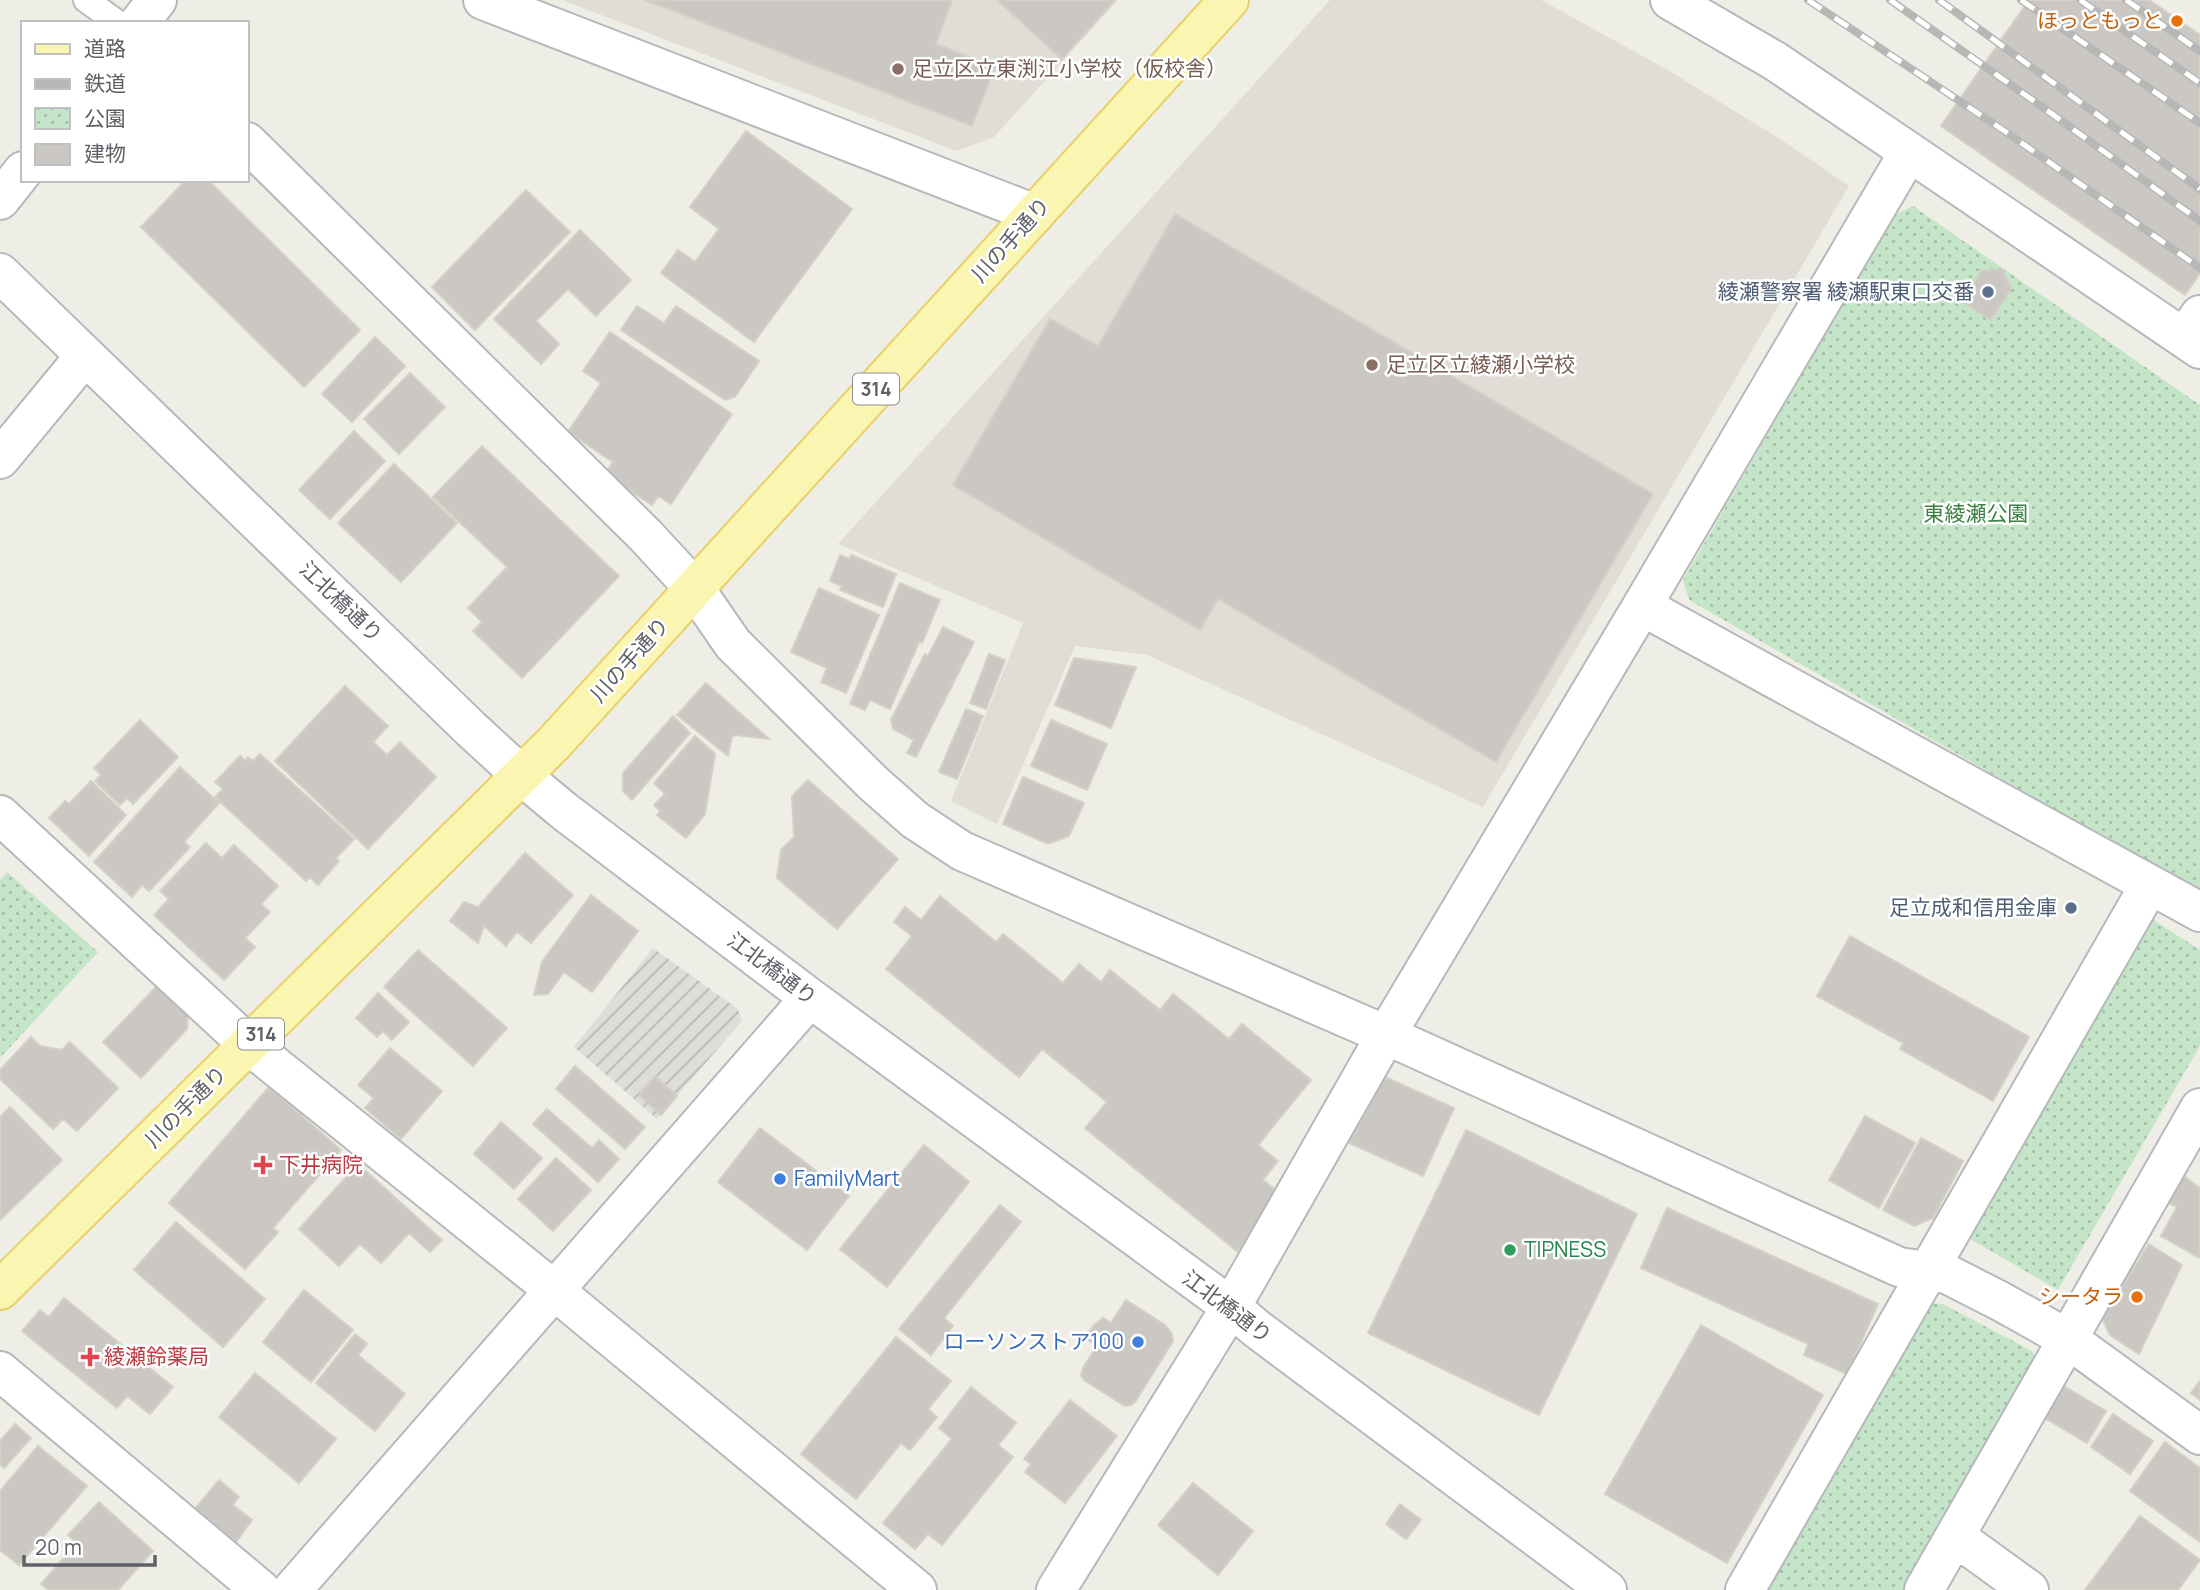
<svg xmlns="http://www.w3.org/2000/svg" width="2200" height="1590" viewBox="0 0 2200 1590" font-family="Manrope,'Noto Sans JP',sans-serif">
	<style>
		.industrial { fill: url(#industrial-furrows) }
		.education { fill: #dfddd5 }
		.park { fill: url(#park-dots) }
		.building { fill: #cbc8c4; stroke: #d3d0c5; stroke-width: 2 }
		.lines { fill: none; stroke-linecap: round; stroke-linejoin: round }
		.lane-casing { stroke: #b6b8bc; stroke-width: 28 }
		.street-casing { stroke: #b6b8bc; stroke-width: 42 }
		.secondary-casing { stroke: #b5b8bd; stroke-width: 42 }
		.primary-casing { stroke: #e8d066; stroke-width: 42 }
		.lane { stroke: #fff; stroke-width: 24 }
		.street { stroke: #fff; stroke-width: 38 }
		.secondary { stroke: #fff; stroke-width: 38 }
		.primary { stroke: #faf5b1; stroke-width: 38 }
		.rail-casing { stroke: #b6b7b7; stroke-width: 8 }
		.rail { stroke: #fff; stroke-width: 5; stroke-dasharray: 16; stroke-linecap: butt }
		.food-dot { fill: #e8710a; stroke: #fff; stroke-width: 2.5 }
		.education-dot { fill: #8d6e63; stroke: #fff; stroke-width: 2.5 }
		.service-dot { fill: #5c6f8a; stroke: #fff; stroke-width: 2.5 }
		.health-dot { fill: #e0444e; stroke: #fff; stroke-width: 2.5 }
		.shop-dot { fill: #3f7fe0; stroke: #fff; stroke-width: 2.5 }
		.leisure-dot { fill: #2e9e5b; stroke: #fff; stroke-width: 2.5 }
		.labels { text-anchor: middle; stroke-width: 5; stroke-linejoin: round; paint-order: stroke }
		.shield { fill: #fff; stroke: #8e9094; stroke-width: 2 }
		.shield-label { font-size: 19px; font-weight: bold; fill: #5e6166 }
		.food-label { font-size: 21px; fill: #c56008; stroke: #fff; text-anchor: end }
		.education-label { font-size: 21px; fill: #785e54; stroke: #fff; text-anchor: start }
		.street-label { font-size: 21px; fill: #5e6166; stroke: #fff }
		.service-label { font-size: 21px; fill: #4e5e75; stroke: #fff; text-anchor: end }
		.park-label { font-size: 21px; fill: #3a8044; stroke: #fff }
		.health-label { font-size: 21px; fill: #be3a42; stroke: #fff; text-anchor: start }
		.shop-label { font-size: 21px; fill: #366cbe; stroke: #fff; text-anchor: start }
		.leisure-label { font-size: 21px; fill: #27864d; stroke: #fff; text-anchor: start }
	</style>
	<defs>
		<pattern id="industrial-furrows" width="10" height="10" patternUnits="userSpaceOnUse" patternTransform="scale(1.75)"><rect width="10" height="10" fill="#deddd8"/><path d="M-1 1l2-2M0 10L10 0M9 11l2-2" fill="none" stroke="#b7b7b3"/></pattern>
		<pattern id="park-dots" width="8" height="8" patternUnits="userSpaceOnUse" patternTransform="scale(1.75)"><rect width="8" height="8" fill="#c5e5c8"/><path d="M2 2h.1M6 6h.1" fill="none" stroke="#a3bda6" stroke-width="1.8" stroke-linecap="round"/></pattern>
	</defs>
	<rect width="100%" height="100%" fill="#efeee6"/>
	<!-- industrial -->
	<path class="industrial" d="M 653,948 L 738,1009 L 742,1021 L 657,1119 L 574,1047 Z"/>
	<!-- education -->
	<path class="education" d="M 562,0 L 1118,0 L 994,137 L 957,151 Z
		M 1330,0 L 1541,0 L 1666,69 L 1780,139 L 1849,186 L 1483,807 L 1147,655 L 1075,646 L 997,824 L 951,801 L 1023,623 L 838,544 Z"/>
	<!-- park -->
	<path class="park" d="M 1913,206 L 2200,405 L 2200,893 L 1689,600 L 1683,580 L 1895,215 Z
		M 7,872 L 98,952 L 0,1058 L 0,880 Z
		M 2141,912 L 2200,950 L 2200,1046 L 2058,1290 L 1960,1233 Z
		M 1928,1303 L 1943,1304 L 2032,1351 L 2038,1364 L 1908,1590 L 1764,1590 Z"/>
	<!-- building -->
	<path class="building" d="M 645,0 L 952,0 L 936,44 L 995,67 L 972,126 Z
		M 997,0 L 1115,0 L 1062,59 Z
		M 2029,0 L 2149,0 L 2200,35 L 2200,273 L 2185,295 L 1941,126 Z
		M 746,131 L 852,209 L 754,342 L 661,273 L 678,250 L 695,262 L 719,229 L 690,207 Z
		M 186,180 L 208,180 L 360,330 L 304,387 L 141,227 Z
		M 526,190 L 570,232 L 475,330 L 432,287 Z
		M 1175,214 L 1653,494 L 1496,762 L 1218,599 L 1200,630 L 953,485 L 1050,319 L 1098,346 Z
		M 580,230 L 631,280 L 596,316 L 568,289 L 536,321 L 559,344 L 541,364 L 494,319 Z
		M 2002,269 L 2011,289 L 1991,320 L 1962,302 L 1981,271 Z
		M 637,306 L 664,323 L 676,306 L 759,361 L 735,397 L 725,400 L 621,330 Z
		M 610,332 L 732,414 L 671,504 L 658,496 L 652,505 L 605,474 L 613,462 L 568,432 L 601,383 L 583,371 Z
		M 375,337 L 405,366 L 352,422 L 322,394 Z
		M 410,373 L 445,407 L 399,454 L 364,419 Z
		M 354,431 L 385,461 L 330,519 L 299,490 Z
		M 482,446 L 619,576 L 522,678 L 473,631 L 482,622 L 468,608 L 507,567 L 433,497 Z
		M 394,464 L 457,523 L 401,582 L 338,523 Z
		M 840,555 L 850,559 L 851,555 L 896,574 L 883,607 L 840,590 L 842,586 L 830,581 Z
		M 900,583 L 940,600 L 922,643 L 919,642 L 890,709 L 870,700 L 865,710 L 850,704 Z
		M 819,588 L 879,615 L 846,693 L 821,682 L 827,668 L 791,652 Z
		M 943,627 L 974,642 L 916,757 L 907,753 L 914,740 L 893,729 L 891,720 L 925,654 L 928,656 Z
		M 989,654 L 1005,660 L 986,709 L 970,703 Z
		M 1074,658 L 1136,667 L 1111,728 L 1055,705 Z
		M 706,683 L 769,739 L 735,735 L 732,737 L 728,756 L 677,715 Z
		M 345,686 L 388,726 L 373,742 L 387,755 L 400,742 L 436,777 L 368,849 L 275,761 Z
		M 966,709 L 983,716 L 957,779 L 939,772 Z
		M 673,716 L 690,733 L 632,800 L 623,791 L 623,773 Z
		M 140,720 L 178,757 L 133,804 L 127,798 L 120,805 L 95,781 L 101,775 L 94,768 Z
		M 1051,720 L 1107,744 L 1087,790 L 1031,766 Z
		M 695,736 L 715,754 L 705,814 L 686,838 L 657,815 L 660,811 L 654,805 L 665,794 L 654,783 Z
		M 260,754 L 354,839 L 336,858 L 339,861 L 318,885 L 310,877 L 306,881 L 215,797 L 223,789 L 215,782 L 240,756 L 245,761 L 248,757 L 253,761 Z
		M 180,767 L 219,803 L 184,842 L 190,847 L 149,891 L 142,885 L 132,897 L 94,862 Z
		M 1023,777 L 1084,803 L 1069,836 L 1048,844 L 1003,824 Z
		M 808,780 L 898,859 L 837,929 L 777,878 L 781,850 L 794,837 L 792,796 Z
		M 91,781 L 126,815 L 89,856 L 49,818 L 65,801 L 69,804 Z
		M 206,843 L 222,858 L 234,845 L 278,886 L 261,904 L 270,912 L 245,938 L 255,947 L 224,980 L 154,915 L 169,899 L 160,891 Z
		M 525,853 L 573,895 L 531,943 L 517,932 L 506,946 L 484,926 L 478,943 L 450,921 L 464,902 L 478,907 Z
		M 591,895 L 638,931 L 592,992 L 564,972 L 548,994 L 534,995 L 542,962 Z
		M 940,896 L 996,942 L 1003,934 L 1063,983 L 1079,964 L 1101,982 L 1110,970 L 1160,1010 L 1173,994 L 1229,1039 L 1242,1024 L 1311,1080 L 1258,1145 L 1278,1161 L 1263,1180 L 1282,1195 L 1237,1251 L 1085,1128 L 1107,1102 L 1042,1049 L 1019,1077 L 886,969 L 912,936 L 894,922 L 905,907 L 921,920 Z
		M 1850,936 L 2029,1037 L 1993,1101 L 1900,1049 L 1903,1043 L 1817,996 Z
		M 418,950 L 507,1028 L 473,1066 L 384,987 Z
		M 158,985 L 188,1013 L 187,1029 L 141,1078 L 103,1042 Z
		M 378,993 L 409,1022 L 392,1040 L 383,1031 L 377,1037 L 356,1018 Z
		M 31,1037 L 40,1046 L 62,1050 L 70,1042 L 118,1088 L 77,1131 L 63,1119 L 53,1129 L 0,1079 L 0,1070 Z
		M 390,1048 L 442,1091 L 401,1139 L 365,1108 L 374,1098 L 358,1085 Z
		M 575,1066 L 645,1127 L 625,1149 L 556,1089 Z
		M 655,1076 L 677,1096 L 661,1115 L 639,1095 Z
		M 1385,1077 L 1454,1108 L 1423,1176 L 1349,1143 Z
		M 269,1087 L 341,1150 L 273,1228 L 278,1232 L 245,1269 L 169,1203 Z
		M 10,1107 L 62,1160 L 0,1220 L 0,1117 Z
		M 547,1109 L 592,1148 L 599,1140 L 619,1159 L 598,1182 L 533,1124 Z
		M 1865,1116 L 1915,1143 L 1879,1208 L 1829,1180 Z
		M 501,1122 L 542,1158 L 514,1189 L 474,1154 Z
		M 760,1128 L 849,1196 L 807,1250 L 718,1182 Z
		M 1466,1130 L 1637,1214 L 1539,1415 L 1368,1333 Z
		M 1921,1138 L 1963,1161 L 1933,1218 L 1914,1226 L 1883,1210 Z
		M 924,1145 L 969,1182 L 887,1287 L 840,1249 Z
		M 556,1158 L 591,1190 L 553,1231 L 518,1199 Z
		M 358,1164 L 442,1240 L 430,1252 L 409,1233 L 381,1263 L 360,1244 L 339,1266 L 299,1229 Z
		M 2182,1175 L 2200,1188 L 2200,1258 L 2161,1236 L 2177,1207 L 2167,1202 Z
		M 1000,1205 L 1021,1222 L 944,1318 L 953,1326 L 931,1355 L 899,1329 Z
		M 1667,1208 L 1878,1304 L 1847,1374 L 1804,1355 L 1808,1344 L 1641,1268 Z
		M 176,1222 L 265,1299 L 223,1347 L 134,1270 Z
		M 2149,1244 L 2182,1265 L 2139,1354 L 2110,1335 L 2102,1318 Z
		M 304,1290 L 353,1330 L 311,1382 L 263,1342 Z
		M 64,1298 L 173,1387 L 150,1414 L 127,1396 L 117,1408 L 22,1331 L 40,1310 L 49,1317 Z
		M 1126,1300 L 1165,1325 L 1172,1334 L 1173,1341 L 1135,1402 L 1131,1405 L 1125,1406 L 1084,1380 L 1081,1375 L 1083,1368 L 1097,1346 L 1085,1338 L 1094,1325 L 1103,1318 L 1111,1323 Z
		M 1701,1325 L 1823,1395 L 1727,1563 L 1605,1494 Z
		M 355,1334 L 367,1344 L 358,1355 L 405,1394 L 375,1431 L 316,1383 Z
		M 896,1337 L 951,1381 L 928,1409 L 937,1417 L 910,1450 L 901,1443 L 856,1499 L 801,1454 Z
		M 255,1373 L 336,1439 L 299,1483 L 219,1417 Z
		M 2200,1381 L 2200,1400 L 2191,1393 Z
		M 2062,1385 L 2106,1411 L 2087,1443 L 2043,1417 Z
		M 971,1387 L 1016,1423 L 998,1445 L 1013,1457 L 942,1545 L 928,1534 L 915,1549 L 883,1523 L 952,1439 L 939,1428 Z
		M 1070,1400 L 1117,1436 L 1065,1503 L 1025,1472 L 1031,1464 L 1024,1459 Z
		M 2113,1414 L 2153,1441 L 2130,1474 L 2091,1447 Z
		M 15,1424 L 31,1438 L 4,1468 L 0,1464 L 0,1441 Z
		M 2165,1442 L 2200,1468 L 2200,1542 L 2130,1491 Z
		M 38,1446 L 87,1486 L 19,1565 L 0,1550 L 0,1491 Z
		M 219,1480 L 239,1497 L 233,1505 L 252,1520 L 236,1542 L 195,1509 Z
		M 1193,1483 L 1253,1531 L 1218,1575 L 1158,1525 Z
		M 99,1502 L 153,1551 L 118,1590 L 48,1590 L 41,1584 L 77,1543 L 68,1535 Z
		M 1400,1504 L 1421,1520 L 1406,1539 L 1386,1524 Z
		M 2140,1516 L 2200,1560 L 2178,1590 L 2085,1590 Z"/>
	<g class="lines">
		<defs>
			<path id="lane" d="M 86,0 L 118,23"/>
			<path id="street" d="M 483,0 L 1035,214
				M 139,23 L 157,0
				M 247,142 L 645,535 L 695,589 L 733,644 L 873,783 L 915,820 L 962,851 L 1386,1035 L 1899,1267 L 1947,1274 L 2000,1301 L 2068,1339 L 2200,1435
				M 0,200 L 23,171
				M 2184,338 L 2200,315
				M 0,459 L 85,356
				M 1642,606 L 2200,912
				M 0,815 L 249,1045 L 555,1291 L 917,1590
				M 0,1371 L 261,1590
				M 1956,1537 L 2029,1590
				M 1056,1590 L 1231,1307 L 1386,1035 L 1642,606 L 1909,152
				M 1745,1590 L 2149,886
				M 1924,1590 L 2200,1108"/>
			<path id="secondary" d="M 1670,0 L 1775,61 L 2200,349
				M 0,273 L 471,729 L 522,776 L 564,811 L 810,998 L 1231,1307 L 1257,1329 L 1607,1590
				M 292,1590 L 810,998"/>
			<path id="primary" d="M 0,1290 L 554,743 L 1229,0"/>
		</defs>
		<!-- lane casing -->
		<use href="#lane" class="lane-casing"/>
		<!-- street casing -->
		<use href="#street" class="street-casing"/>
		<!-- secondary casing -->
		<use href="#secondary" class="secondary-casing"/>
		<!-- primary casing -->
		<use href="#primary" class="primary-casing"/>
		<!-- lane -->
		<use href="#lane" class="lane"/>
		<!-- street -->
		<use href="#street" class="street"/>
		<!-- secondary -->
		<use href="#secondary" class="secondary"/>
		<!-- primary -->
		<use href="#primary" class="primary"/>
		<defs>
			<path id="rail" d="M 1808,0 L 2006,132 L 2200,268
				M 1890,0 L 2041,106 L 2200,221
				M 1939,0 L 2200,189
				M 2021,0 L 2200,123
				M 2080,0 L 2200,83
				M 2126,0 L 2200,51"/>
		</defs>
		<!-- rail casing -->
		<use href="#rail" class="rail-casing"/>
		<!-- rail -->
		<use href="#rail" class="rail"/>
	</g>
	<!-- markers -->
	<g class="food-dot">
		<circle cx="2177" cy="21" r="7"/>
		<circle cx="2137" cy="1297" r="7"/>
	</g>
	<g class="education-dot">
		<circle cx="898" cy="69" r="7"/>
		<circle cx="1372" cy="365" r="7"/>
	</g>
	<g class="service-dot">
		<circle cx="1988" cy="292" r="7"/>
		<circle cx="2071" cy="908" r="7"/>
	</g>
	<g class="health-dot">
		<path d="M259.5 1154.5h7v7h7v7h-7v7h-7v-7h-7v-7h7z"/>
		<path d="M86.5 1346.5h7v7h7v7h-7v7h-7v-7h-7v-7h7z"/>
	</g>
	<g class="shop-dot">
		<circle cx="780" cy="1179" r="7"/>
		<circle cx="1138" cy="1342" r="7"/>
	</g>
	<circle class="leisure-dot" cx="1510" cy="1250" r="7"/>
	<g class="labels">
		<!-- shield labels -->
		<g class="shield">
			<rect x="853" y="373.5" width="46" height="31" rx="5"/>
			<rect x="238" y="1018.5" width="46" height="31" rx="5"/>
		</g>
		<g class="shield-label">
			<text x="876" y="396">314</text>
			<text x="261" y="1041">314</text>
		</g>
		<!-- food labels -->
		<g class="food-label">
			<text x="2163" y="28">ほっともっと</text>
			<text x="2123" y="1304">シータラ</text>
		</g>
		<!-- education labels -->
		<g class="education-label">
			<text x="912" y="76">足立区立東渕江小学校（仮校舎）</text>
			<text x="1386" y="372">足立区立綾瀬小学校</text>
		</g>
		<!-- street labels -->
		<g class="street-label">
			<text transform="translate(1011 240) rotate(-48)" y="7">川の手通り</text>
			<text transform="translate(341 602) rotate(44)" y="7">江北橋通り</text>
			<text transform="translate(630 660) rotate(-48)" y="7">川の手通り</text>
			<text transform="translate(772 969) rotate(37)" y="7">江北橋通り</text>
			<text transform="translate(186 1107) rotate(-45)" y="7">川の手通り</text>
			<text transform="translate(1227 1307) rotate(37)" y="7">江北橋通り</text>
		</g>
		<!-- service labels -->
		<g class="service-label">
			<text x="1974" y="299">綾瀬警察署 綾瀬駅東口交番</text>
			<text x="2057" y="915">足立成和信用金庫</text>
		</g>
		<!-- park labels -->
		<g class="park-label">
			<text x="1976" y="521">東綾瀬公園</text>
		</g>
		<!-- health labels -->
		<g class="health-label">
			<text x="279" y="1172">下井病院</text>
			<text x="104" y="1364">綾瀬鈴薬局</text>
		</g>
		<!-- shop labels -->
		<g class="shop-label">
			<text x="794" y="1186">FamilyMart</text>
			<text x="1124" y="1349" text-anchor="end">ローソンストア100</text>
		</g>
		<!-- leisure labels -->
		<g class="leisure-label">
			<text x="1524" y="1257">TIPNESS</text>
		</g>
	</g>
	<!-- legend -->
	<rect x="21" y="21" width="228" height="161" fill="#ffffff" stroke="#bfc0c2" stroke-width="2"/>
	<rect x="35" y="44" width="35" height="10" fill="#faf5b1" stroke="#bfc0c2" stroke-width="2"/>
	<text x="84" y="56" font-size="21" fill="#5e6166">道路</text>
	<rect x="35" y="79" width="35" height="10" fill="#b6b7b7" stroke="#bfc0c2" stroke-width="2"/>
	<text x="84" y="91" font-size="21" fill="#5e6166">鉄道</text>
	<rect x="35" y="108" width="35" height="21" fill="url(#park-dots)" stroke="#bfc0c2" stroke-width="2"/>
	<text x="84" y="126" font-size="21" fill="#5e6166">公園</text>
	<rect x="35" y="144" width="35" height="21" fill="#cbc8c4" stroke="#bfc0c2" stroke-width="2"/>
	<text x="84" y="161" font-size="21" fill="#5e6166">建物</text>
	<!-- scale -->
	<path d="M24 1555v10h131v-10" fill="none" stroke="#5e6166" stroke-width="3.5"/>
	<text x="35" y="1555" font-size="21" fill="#5e6166" stroke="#ffffff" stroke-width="5" paint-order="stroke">20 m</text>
</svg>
